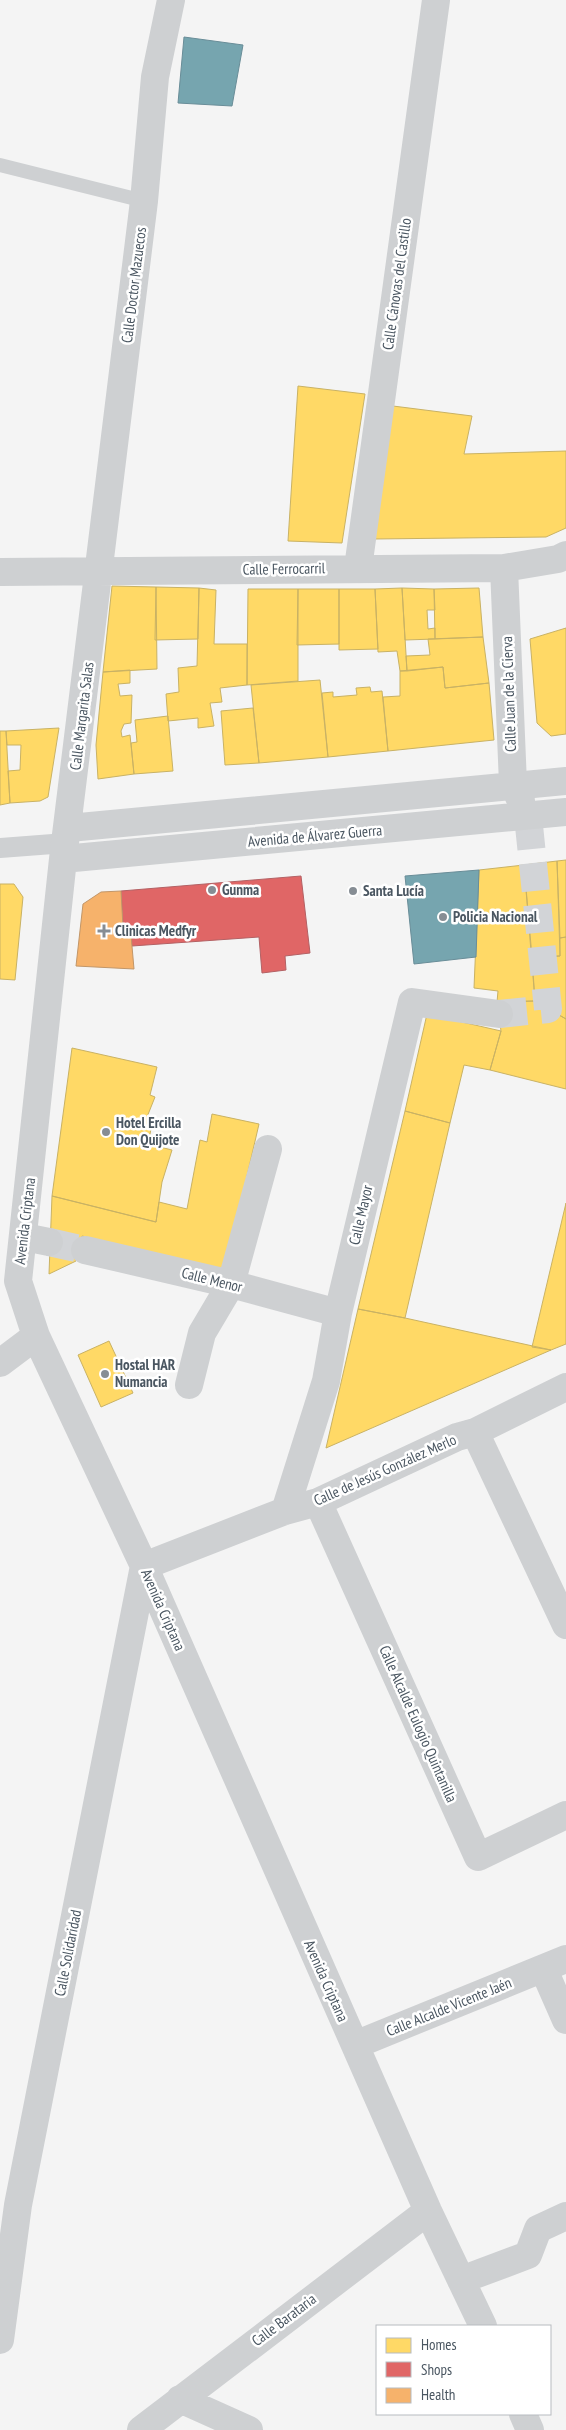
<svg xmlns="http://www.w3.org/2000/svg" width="566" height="2430" viewBox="0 0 566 2430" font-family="'PT Sans Narrow',sans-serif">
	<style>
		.homes { fill: #ffd966; stroke: #c9b264 }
		.shops { fill: #e06666; stroke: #b36164 }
		.health { fill: #f6b26b; stroke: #c29668 }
		.public { fill: #76a5af; stroke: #698d98 }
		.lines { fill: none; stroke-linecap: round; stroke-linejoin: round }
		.minor-tunnel { stroke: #d2d4d7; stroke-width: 28; stroke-dasharray: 28 14; stroke-linecap: butt }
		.service { stroke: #ced0d2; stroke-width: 14 }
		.pedestrian { stroke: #ced0d2; stroke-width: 20 }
		.minor { stroke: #ced0d2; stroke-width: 28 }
		.poi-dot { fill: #868d94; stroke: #fff; stroke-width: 2 }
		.labels { text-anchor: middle; stroke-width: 5; stroke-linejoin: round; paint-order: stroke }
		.street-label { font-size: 15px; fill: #4a5661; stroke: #fff }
		.poi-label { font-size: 15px; font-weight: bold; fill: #4a5661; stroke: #fff; text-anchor: start }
	</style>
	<rect width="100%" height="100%" fill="#f4f4f4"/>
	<!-- homes -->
	<path class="homes" d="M 298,386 L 365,394 L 342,543 L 288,541 Z
		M 393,406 L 472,416 L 464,454 L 566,451 L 566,528 L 546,537 L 374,539 Z
		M 112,586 L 156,587 L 157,669 L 103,672 Z
		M 156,587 L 199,588 L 198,639 L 155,640 Z
		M 199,588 L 216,590 L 214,644 L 247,644 L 247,685 L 220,688 L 222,702 L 210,703 L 214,726 L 198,728 L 198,718 L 168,721 L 166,694 L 179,692 L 178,668 L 197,666 Z
		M 402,588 L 407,671 L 400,671 L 397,651 L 378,652 L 375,589 Z
		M 402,588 L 434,589 L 435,610 L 427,610 L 428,629 L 435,628 L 435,639 L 405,640 Z
		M 479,588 L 483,637 L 435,639 L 434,589 Z
		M 248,589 L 298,589 L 298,681 L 247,685 Z
		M 298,589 L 339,589 L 339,644 L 297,645 Z
		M 339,589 L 375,589 L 378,649 L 339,650 Z
		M 566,628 L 566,734 L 551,736 L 537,723 L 530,639 Z
		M 483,637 L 489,683 L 445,688 L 443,667 L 407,671 L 406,656 L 430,655 L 428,639 Z
		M 443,667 L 445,688 L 489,683 L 494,740 L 388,751 L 383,697 L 400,696 L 400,671 Z
		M 130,670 L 130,683 L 118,684 L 120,696 L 132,695 L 131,723 L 124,724 L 121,731 L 122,737 L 130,735 L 134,774 L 98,779 L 96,745 L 103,672 Z
		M 320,680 L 328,757 L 259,763 L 251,685 Z
		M 370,687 L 371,692 L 382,691 L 388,751 L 328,757 L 322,693 L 333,692 L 333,697 L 357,695 L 356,688 Z
		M 253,708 L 259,763 L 225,765 L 221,711 Z
		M 168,716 L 173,771 L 134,774 L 131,743 L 137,742 L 135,720 Z
		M 59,728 L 48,797 L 40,801 L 10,803 L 8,771 L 20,770 L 21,745 L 7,745 L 6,731 Z
		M 0,731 L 6,731 L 10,803 L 0,805 Z
		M 566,860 L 566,937 L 560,938 L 557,861 Z
		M 557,861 L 560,956 L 532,957 L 524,865 Z
		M 524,865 L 535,1001 L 497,1002 L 498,991 L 474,988 L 479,870 Z
		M 0,884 L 14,884 L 23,897 L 15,980 L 0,979 Z
		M 566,937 L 566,1019 L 535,1001 L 532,957 L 560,956 L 560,938 Z
		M 535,1001 L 566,1019 L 566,1089 L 490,1070 L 501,1031 L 497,1002 Z
		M 427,1014 L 501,1031 L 490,1070 L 464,1065 L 450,1123 L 405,1111 Z
		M 72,1048 L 157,1067 L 150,1095 L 155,1097 L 147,1117 L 153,1119 L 148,1144 L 172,1150 L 162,1182 L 156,1222 L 52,1196 Z
		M 405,1111 L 450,1123 L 405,1318 L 358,1309 Z
		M 212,1114 L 259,1124 L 225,1271 L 82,1236 L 76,1261 L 49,1274 L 52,1196 L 156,1222 L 159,1202 L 187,1209 L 200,1140 L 207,1142 Z
		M 566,1203 L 566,1344 L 551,1350 L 532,1347 Z
		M 358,1309 L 405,1318 L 551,1350 L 326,1448 Z
		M 109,1341 L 133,1393 L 101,1407 L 78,1355 Z"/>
	<!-- shops -->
	<path class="shops" d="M 301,876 L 310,953 L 285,956 L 286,970 L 262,973 L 259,937 L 132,946 L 128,927 L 123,927 L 121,891 Z"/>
	<!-- health -->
	<path class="health" d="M 121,891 L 123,927 L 128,927 L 129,935 L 131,935 L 134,969 L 76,966 L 83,904 L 101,892 Z"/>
	<!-- public -->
	<path class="public" d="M 184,37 L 243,45 L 232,106 L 178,103 Z
		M 479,870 L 476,957 L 414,964 L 405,876 Z"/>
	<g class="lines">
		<!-- minor-tunnel -->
		<path class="minor-tunnel" d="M 499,1014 L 548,1009 L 528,816
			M 49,1242 L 85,1250"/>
		<!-- service -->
		<path class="service" d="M 0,165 L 144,201"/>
		<!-- pedestrian -->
		<path class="pedestrian" d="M 0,848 L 66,843"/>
		<!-- minor -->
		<path class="minor" d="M 171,0 L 155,77 L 144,201 L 63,859 L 18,1281 L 36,1336 L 144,1566 L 428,2211 L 483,2326
			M 358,568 L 436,0
			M 504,568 L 513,784 L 521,801
			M 0,572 L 504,568 L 558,559 L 566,555
			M 69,828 L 566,781
			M 63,859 L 566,812
			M 24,1237 L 49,1242
			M 85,1250 L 231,1284 L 338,1313
			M 0,1363 L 36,1336
			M 189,1385 L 202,1333 L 231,1284 L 268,1149
			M 475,1432 L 566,1625
			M 318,1502 L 478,1857 L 566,1815
			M 285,1511 L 326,1381 L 338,1313 L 412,1002 L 499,1014
			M 544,1970 L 566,2020
			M 355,2045 L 566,1959
			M 461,2280 L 528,2255 L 538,2229 L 566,2216
			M 0,2340 L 18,2205 L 144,1566 L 285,1511 L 318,1502 L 457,1437 L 475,1432 L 566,1387
			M 180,2399 L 249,2430
			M 523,2414 L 530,2430
			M 141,2430 L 428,2211"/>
	</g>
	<!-- markers -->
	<g class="poi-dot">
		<circle cx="212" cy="890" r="5"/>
		<circle cx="353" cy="891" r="5"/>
		<circle cx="443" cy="917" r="5"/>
		<path d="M101.5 923.5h5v5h5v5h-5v5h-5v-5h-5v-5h5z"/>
		<circle cx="106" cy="1132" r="5"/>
		<circle cx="105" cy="1374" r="5"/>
	</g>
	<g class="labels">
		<!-- street labels -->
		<g class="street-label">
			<text transform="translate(397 284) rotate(-82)" y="5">Calle Cánovas del Castillo</text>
			<text transform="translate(134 285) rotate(-83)" y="5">Calle Doctor Mazuecos</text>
			<text transform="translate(284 569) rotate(-1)" y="5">Calle Ferrocarril</text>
			<text transform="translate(509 694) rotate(-92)" y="5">Calle Juan de la Cierva</text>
			<text transform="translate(82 716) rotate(-83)" y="5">Calle Margarita Salas</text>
			<text transform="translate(315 836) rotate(-5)" y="5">Avenida de Álvarez Guerra</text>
			<text transform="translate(361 1215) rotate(-77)" y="5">Calle Mayor</text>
			<text transform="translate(25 1221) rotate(-83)" y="5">Avenida Criptana</text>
			<text transform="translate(212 1280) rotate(14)" y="5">Calle Menor</text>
			<text transform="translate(385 1470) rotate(-24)" y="5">Calle de Jesús González Merlo</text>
			<text transform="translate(163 1610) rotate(66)" y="5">Avenida Criptana</text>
			<text transform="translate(418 1724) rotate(66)" y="5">Calle Alcalde Eulogio Quintanilla</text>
			<text transform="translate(68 1953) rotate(-79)" y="5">Calle Solidaridad</text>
			<text transform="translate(326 1981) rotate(66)" y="5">Avenida Criptana</text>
			<text transform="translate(449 2007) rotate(-22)" y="5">Calle Alcalde Vicente Jaén</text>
			<text transform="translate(284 2320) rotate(-37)" y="5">Calle Barataria</text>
		</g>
		<!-- poi labels -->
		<g class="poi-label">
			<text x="222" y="895">Gunma</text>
			<text x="363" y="896">Santa Lucía</text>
			<text x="453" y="922">Policia Nacional</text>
			<text x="115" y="936">Clinicas Medfyr</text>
			<text x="116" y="1128">Hotel Ercilla<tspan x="116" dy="17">Don Quijote</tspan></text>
			<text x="115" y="1370">Hostal HAR<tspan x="115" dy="17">Numancia</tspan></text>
		</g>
	</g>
	<!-- legend -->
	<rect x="376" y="2325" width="175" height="90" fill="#ffffff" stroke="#b7bbc0"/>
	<rect x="386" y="2338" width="25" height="15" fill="#ffd966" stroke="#b7bbc0"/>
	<text x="421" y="2350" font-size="15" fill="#4a5661">Homes</text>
	<rect x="386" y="2362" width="25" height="15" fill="#e06666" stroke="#b7bbc0"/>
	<text x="421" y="2375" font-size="15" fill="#4a5661">Shops</text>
	<rect x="386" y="2388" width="25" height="15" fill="#f6b26b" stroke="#b7bbc0"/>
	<text x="421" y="2400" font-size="15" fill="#4a5661">Health</text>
</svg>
